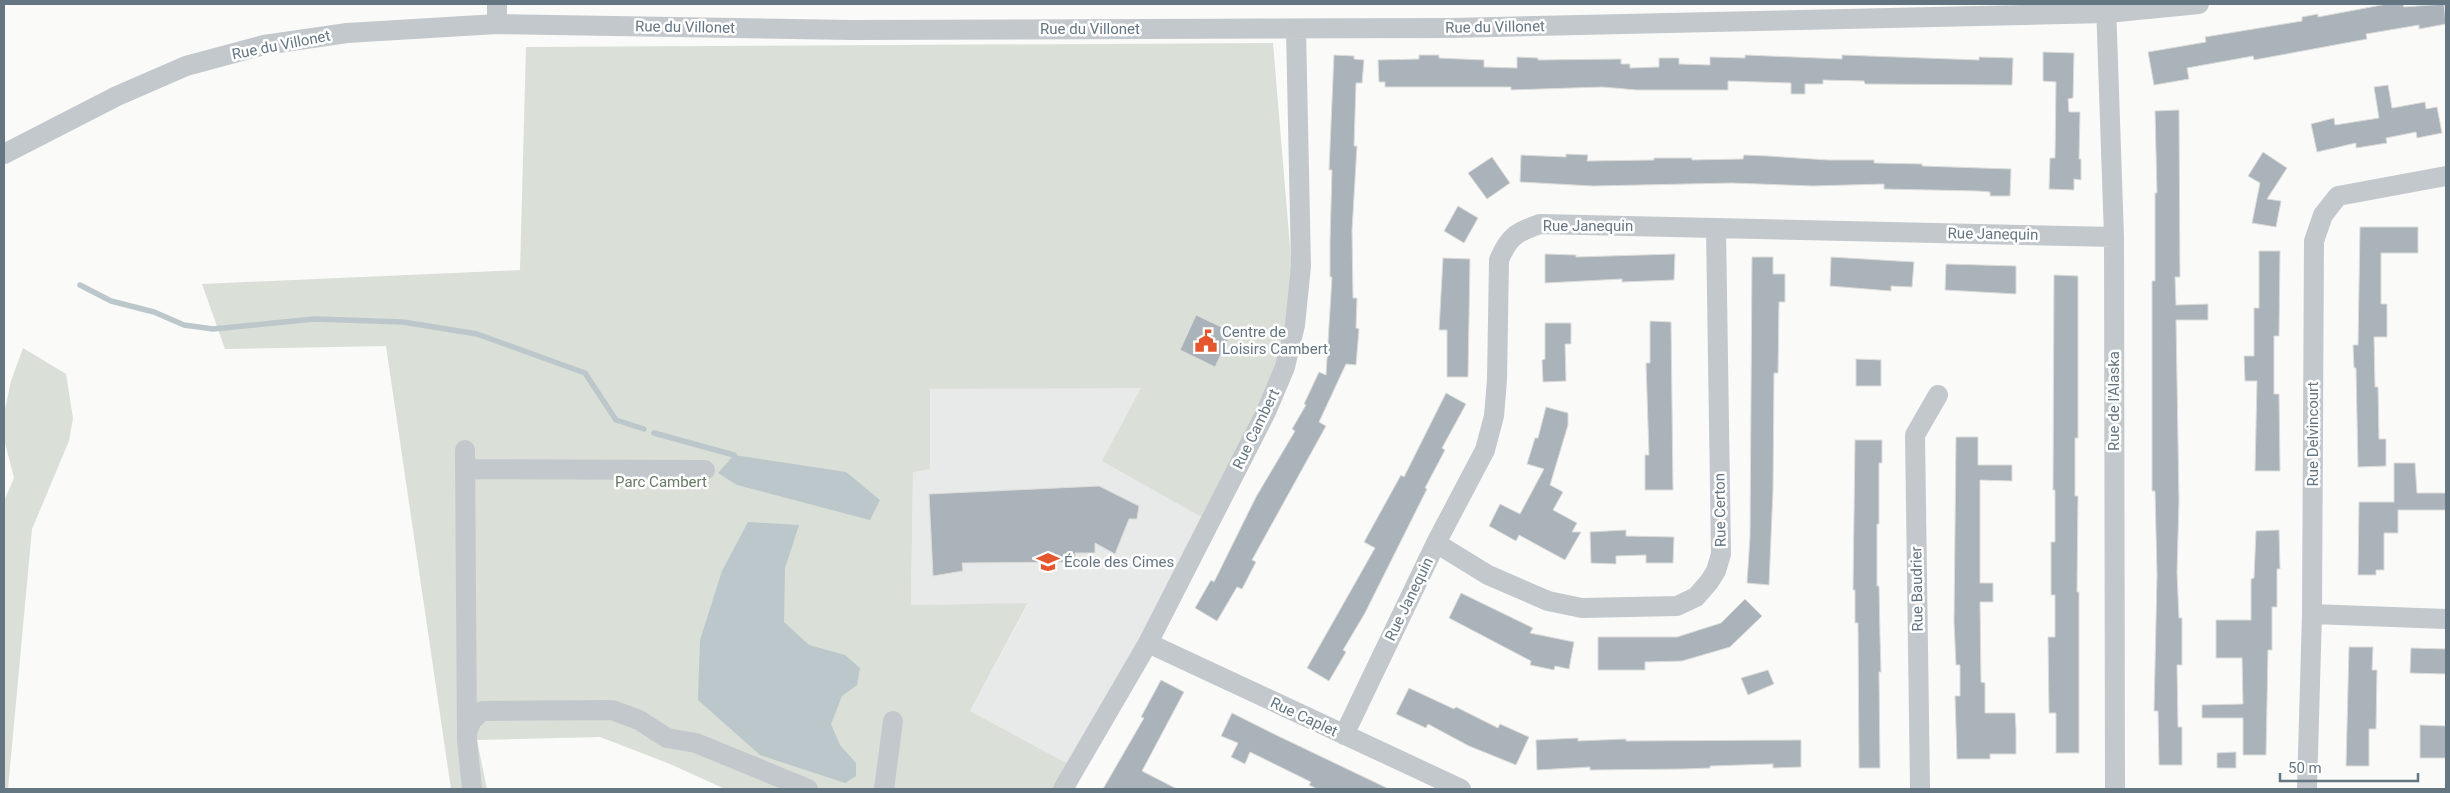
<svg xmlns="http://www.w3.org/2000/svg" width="2450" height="793" viewBox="0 0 2450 793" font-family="Roboto,sans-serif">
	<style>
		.built { fill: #e8e9e9 }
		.green { fill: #dadfd7 }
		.water { fill: #bbc7cb }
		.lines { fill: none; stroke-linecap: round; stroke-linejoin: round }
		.stream { stroke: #bbc7cb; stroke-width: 5.5 }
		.building { fill: #aab3b9; stroke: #dcdcda }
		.minor { stroke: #c3c8cc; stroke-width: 20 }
		.labels { text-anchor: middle; stroke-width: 5; stroke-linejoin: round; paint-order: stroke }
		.street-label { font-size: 15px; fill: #657683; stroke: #fff }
		.poi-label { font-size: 15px; fill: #657683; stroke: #fff; text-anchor: start }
		.park-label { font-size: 15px; fill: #687a64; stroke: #fff }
	</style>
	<rect width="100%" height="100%" fill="#fafaf8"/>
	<!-- built -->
	<path class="built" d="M 930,388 L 1142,388 L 1207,520 L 1074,767 L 970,711 L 1028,604 L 911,605 L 913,471 L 930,469 Z"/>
	<!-- green -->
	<path class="green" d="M 1273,43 L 1294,295 L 1285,357 L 1207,520 L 1102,461 L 1141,388 L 930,389 L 930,469 L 913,472 L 911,605 L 1028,603 L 970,711 L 1074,767 L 1061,789 L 725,789 L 670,764 L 600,737 L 477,740 L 487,789 L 451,789 L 386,346 L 225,349 L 202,284 L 520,270 L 526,47 Z
		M 23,348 L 66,374 L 73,418 L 69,441 L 32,529 L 8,789 L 4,789 L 4,501 L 14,478 L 4,439 L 4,414 L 11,381 Z"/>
	<!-- water -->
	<path class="water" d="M 734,455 L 846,472 L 880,500 L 870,520 L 737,485 L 718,473 Z
		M 748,522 L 799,525 L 785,568 L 784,622 L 809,645 L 845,655 L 860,668 L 857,685 L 842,696 L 831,724 L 840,745 L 856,763 L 856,776 L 845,783 L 760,755 L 698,700 L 700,640 L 722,571 Z"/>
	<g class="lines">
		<!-- stream -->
		<path class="stream" d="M 80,285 L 111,301 L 154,312 L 184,325 L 213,329 L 314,319 L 403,322 L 477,334 L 585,373 L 616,420 L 644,429
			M 654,433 L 734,455"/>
	</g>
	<!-- building -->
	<path class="building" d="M 2387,4 L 2403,4 L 2404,7 L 2444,4 L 2446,24 L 2419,29 L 2419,25 L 2366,34 L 2367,39 L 2297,52 L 2254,60 L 2253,56 L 2187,68 L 2189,79 L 2154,85 L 2148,52 L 2206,42 L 2205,37 L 2302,21 L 2302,17 L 2318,14 L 2318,17 Z
		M 2043,52 L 2074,53 L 2073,98 L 2068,99 L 2069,112 L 2080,112 L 2079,159 L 2081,159 L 2081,180 L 2074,179 L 2074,190 L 2049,189 L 2050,158 L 2055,158 L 2056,82 L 2043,81 Z
		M 1334,55 L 1354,56 L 1354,59 L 1364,60 L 1362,83 L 1356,83 L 1354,146 L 1357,146 L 1352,230 L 1353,298 L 1357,298 L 1356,328 L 1359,329 L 1356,365 L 1346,364 L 1319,422 L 1326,426 L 1252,560 L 1256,562 L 1242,589 L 1237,587 L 1217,621 L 1195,608 L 1211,580 L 1214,582 L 1256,497 L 1295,431 L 1292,429 L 1306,405 L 1304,404 L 1319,372 L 1326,375 L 1332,277 L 1330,277 L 1330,241 L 1332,170 L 1329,170 Z
		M 1419,55 L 1439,55 L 1439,58 L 1484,60 L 1484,67 L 1517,68 L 1517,57 L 1538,58 L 1538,60 L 1621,59 L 1621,64 L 1630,64 L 1630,68 L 1659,67 L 1659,58 L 1679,58 L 1679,64 L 1710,65 L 1710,57 L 1745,58 L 1745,55 L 1842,59 L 1842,55 L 1979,60 L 1979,57 L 2013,58 L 2012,85 L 1865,84 L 1864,81 L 1823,80 L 1823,84 L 1805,84 L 1805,94 L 1791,94 L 1791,83 L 1728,81 L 1728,90 L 1637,90 L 1602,87 L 1511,90 L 1511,87 L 1385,87 L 1385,82 L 1379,82 L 1378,60 L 1419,59 Z
		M 2388,85 L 2392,108 L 2425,102 L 2426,109 L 2437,107 L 2442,133 L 2417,138 L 2416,132 L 2386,138 L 2387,143 L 2356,148 L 2356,143 L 2317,152 L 2311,124 L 2334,118 L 2335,125 L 2379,118 L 2374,87 Z
		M 2179,110 L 2180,277 L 2175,277 L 2176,305 L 2208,304 L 2208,320 L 2176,320 L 2179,501 L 2177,573 L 2179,618 L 2182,618 L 2182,665 L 2177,665 L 2178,727 L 2182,727 L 2182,765 L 2159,765 L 2158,711 L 2154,711 L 2157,575 L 2155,491 L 2152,491 L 2152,281 L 2155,281 L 2155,193 L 2157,193 L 2155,111 Z
		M 2263,152 L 2287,168 L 2267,199 L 2281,201 L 2276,227 L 2252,223 L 2260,183 L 2248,176 Z
		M 1566,154 L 1588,155 L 1587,161 L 1654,160 L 1654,158 L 1692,158 L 1692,160 L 1743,159 L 1744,155 L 1768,156 L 1828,160 L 1874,160 L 1874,163 L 1922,164 L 1922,166 L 2011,169 L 2010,196 L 1990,196 L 1990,192 L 1978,191 L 1884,189 L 1884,184 L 1813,186 L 1732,183 L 1593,186 L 1520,182 L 1521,155 L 1566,157 Z
		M 1492,157 L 1510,183 L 1487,199 L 1468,173 Z
		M 1458,206 L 1478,218 L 1464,243 L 1444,231 Z
		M 2360,227 L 2418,227 L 2418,253 L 2381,253 L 2381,304 L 2387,304 L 2387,337 L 2374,337 L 2375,387 L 2378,387 L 2379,439 L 2386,439 L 2386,466 L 2358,467 L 2356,368 L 2354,368 L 2353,345 L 2358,345 Z
		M 2259,251 L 2280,251 L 2279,336 L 2274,336 L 2274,394 L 2279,394 L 2280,471 L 2255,471 L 2257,381 L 2245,381 L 2244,356 L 2254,356 L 2254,308 L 2259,308 Z
		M 1545,254 L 1576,255 L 1576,257 L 1675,254 L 1674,280 L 1622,282 L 1622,279 L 1545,283 Z
		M 1752,257 L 1773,257 L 1773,274 L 1785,274 L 1785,302 L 1779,302 L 1778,373 L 1774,373 L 1773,490 L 1769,585 L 1747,583 L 1750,537 Z
		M 1831,257 L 1914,262 L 1912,287 L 1891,286 L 1891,291 L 1830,286 Z
		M 1443,258 L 1470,259 L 1468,377 L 1447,377 L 1447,330 L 1439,330 Z
		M 1946,264 L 2016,266 L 2016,294 L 1945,290 Z
		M 2054,275 L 2078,276 L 2078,438 L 2075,438 L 2075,496 L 2078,496 L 2077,592 L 2079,592 L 2079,753 L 2056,753 L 2056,713 L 2049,713 L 2048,637 L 2055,637 L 2055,595 L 2051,595 L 2051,542 L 2055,542 L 2055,490 L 2053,490 Z
		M 1196,315 L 1232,332 L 1215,367 L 1180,350 Z
		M 1650,321 L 1671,322 L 1673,490 L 1645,490 L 1645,455 L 1649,455 L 1646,363 L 1650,363 Z
		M 1545,323 L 1571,323 L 1571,344 L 1565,344 L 1566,381 L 1543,382 L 1542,360 L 1545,359 Z
		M 1856,359 L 1881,360 L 1881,386 L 1856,386 Z
		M 1446,393 L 1466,404 L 1442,448 L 1445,450 L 1425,488 L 1427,489 L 1365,613 L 1343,650 L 1346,652 L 1329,681 L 1307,668 L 1375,548 L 1364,542 L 1401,475 L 1404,477 Z
		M 1546,407 L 1568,413 L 1568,425 L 1550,485 L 1563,492 L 1553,510 L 1577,523 L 1572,532 L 1581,532 L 1565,560 L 1519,535 L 1516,541 L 1489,526 L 1500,504 L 1520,514 L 1544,469 L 1527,464 L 1535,438 L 1538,438 Z
		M 1956,437 L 1978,437 L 1978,465 L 2012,465 L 2012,481 L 1980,480 L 1980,583 L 1993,583 L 1993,602 L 1980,602 L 1981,682 L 1985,683 L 1985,713 L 2015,713 L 2016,730 L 2016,754 L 1990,754 L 1990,759 L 1957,759 L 1955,696 L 1960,696 L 1960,665 L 1956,665 L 1954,622 Z
		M 1855,440 L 1882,440 L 1882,463 L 1879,463 L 1879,524 L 1877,524 L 1877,586 L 1879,586 L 1880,637 L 1881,672 L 1879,672 L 1880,768 L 1859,768 L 1858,623 L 1855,623 L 1855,590 L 1853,590 Z
		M 2394,463 L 2415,463 L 2417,493 L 2446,493 L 2446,510 L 2398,510 L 2398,533 L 2384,533 L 2384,570 L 2376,570 L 2376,575 L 2358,575 L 2359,502 L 2394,502 Z
		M 1099,486 L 1139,506 L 1137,519 L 1129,519 L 1115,554 L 1095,543 L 1095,553 L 1075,553 L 1076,562 L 962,563 L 963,571 L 933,576 L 929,494 Z
		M 1626,530 L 1626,536 L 1674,537 L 1673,563 L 1646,563 L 1646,555 L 1616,556 L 1616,564 L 1591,563 L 1590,532 Z
		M 2279,530 L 2280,569 L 2277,569 L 2277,607 L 2272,607 L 2272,650 L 2268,650 L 2266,755 L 2243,755 L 2243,718 L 2202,718 L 2202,705 L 2243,704 L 2242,658 L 2216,658 L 2216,620 L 2251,620 L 2251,579 L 2254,578 L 2256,531 Z
		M 1461,593 L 1533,628 L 1530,633 L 1574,642 L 1569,669 L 1555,666 L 1554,670 L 1530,665 L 1531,661 L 1449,618 Z
		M 1745,599 L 1762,616 L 1730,647 L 1682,661 L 1645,662 L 1645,670 L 1598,670 L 1598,637 L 1677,637 L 1721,623 Z
		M 2349,647 L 2373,647 L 2372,670 L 2377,670 L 2376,729 L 2369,729 L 2369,766 L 2346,766 Z
		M 2411,648 L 2446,649 L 2446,674 L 2410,673 Z
		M 1768,670 L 1774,684 L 1748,695 L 1741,678 Z
		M 1161,680 L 1184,692 L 1142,771 L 1177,789 L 1103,789 L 1144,718 L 1141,717 Z
		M 1409,688 L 1454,709 L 1456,707 L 1498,728 L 1500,724 L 1529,737 L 1516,765 L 1469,746 L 1428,724 L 1426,728 L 1396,714 Z
		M 1232,713 L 1276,735 L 1389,789 L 1317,789 L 1309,785 L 1311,782 L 1250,752 L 1245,764 L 1231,757 L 1238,743 L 1221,736 Z
		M 2420,725 L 2446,726 L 2446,758 L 2420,758 Z
		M 1578,738 L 1578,741 L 1626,739 L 1626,741 L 1801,740 L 1801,767 L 1773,768 L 1773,764 L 1710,766 L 1710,768 L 1683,769 L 1590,770 L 1590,767 L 1537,770 L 1536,740 Z
		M 2236,752 L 2236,768 L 2217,768 L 2217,753 Z"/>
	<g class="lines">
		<!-- minor -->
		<path class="minor" d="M 2106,4 L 2114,237 L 2115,789
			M 497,24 L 497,4
			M 4,154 L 117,96 L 186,66 L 264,45 L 347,33 L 497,24 L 852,30 L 1451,28 L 2107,13 L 2199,4
			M 465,450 L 467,740 L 472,789
			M 465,469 L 705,470
			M 1436,543 L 1488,575 L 1548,601 L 1582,608 L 1677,606 L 1696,597 L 1709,582 L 1716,571 L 1721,554 L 1716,228
			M 2312,614 L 2446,619
			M 1148,643 L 1461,789
			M 467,732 L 472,720 L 482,711 L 612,710 L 639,720 L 667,738 L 696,743 L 808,789
			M 1344,735 L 1436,543 L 1485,450 L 1494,416 L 1497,380 L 1499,260 C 1509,236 1517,232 1540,224 L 2114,237
			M 884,789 L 893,721
			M 1063,789 L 1148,643 L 1266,412 L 1285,367 L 1295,325 L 1301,266 L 1296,29
			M 1920,789 L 1915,435 L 1938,395
			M 2307,789 L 2312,614 L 2314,241 L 2323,215 L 2338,196 L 2446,176"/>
	</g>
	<!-- icons -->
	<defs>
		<symbol id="civic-bare" viewBox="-9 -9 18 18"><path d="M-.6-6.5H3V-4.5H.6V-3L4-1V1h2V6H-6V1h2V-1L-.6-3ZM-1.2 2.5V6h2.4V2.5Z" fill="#e4572e" stroke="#fff" stroke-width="2.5" paint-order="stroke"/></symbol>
		<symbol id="school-bare" viewBox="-9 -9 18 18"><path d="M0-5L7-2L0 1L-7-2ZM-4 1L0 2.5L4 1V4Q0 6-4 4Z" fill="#e4572e" stroke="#fff" stroke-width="2.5" paint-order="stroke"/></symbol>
	</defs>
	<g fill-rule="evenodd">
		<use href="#civic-bare" x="1190" y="325" width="32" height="32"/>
		<use href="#school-bare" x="1032" y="546" width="32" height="32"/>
	</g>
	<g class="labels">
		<!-- street labels -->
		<g class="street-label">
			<text transform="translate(685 27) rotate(1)" y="5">Rue du Villonet</text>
			<text transform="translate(1495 27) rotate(-1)" y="5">Rue du Villonet</text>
			<text x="1090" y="34">Rue du Villonet</text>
			<text transform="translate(281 45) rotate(-11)" y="5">Rue du Villonet</text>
			<text x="1588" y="231">Rue Janequin</text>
			<text transform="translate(1993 234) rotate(1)" y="5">Rue Janequin</text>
			<text transform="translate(2114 401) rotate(-90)" y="5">Rue de l'Alaska</text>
			<text transform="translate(1256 429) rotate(-64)" y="5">Rue Cambert</text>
			<text transform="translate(2313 434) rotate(-90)" y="5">Rue Delvincourt</text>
			<text transform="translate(1720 510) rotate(-91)" y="5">Rue Certon</text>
			<text transform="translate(1917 589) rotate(-91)" y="5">Rue Baudrier</text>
			<text transform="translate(1409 599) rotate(-64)" y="5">Rue Janequin</text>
			<text transform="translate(1304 717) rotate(25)" y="5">Rue Caplet</text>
		</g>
		<!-- poi labels -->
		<g class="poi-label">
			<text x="1222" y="337">Centre de<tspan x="1222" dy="17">Loisirs Cambert</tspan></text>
			<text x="1064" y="567">École des Cimes</text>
		</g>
		<!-- park labels -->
		<g class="park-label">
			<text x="661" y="487">Parc Cambert</text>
		</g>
	</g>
	<!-- border -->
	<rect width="2450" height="793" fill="none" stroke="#657683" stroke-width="10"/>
	<!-- scale -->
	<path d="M2280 773v8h138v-8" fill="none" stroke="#657683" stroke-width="2.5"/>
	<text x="2288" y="773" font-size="15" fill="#657683" stroke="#ffffff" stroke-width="4" paint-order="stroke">50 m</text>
</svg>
